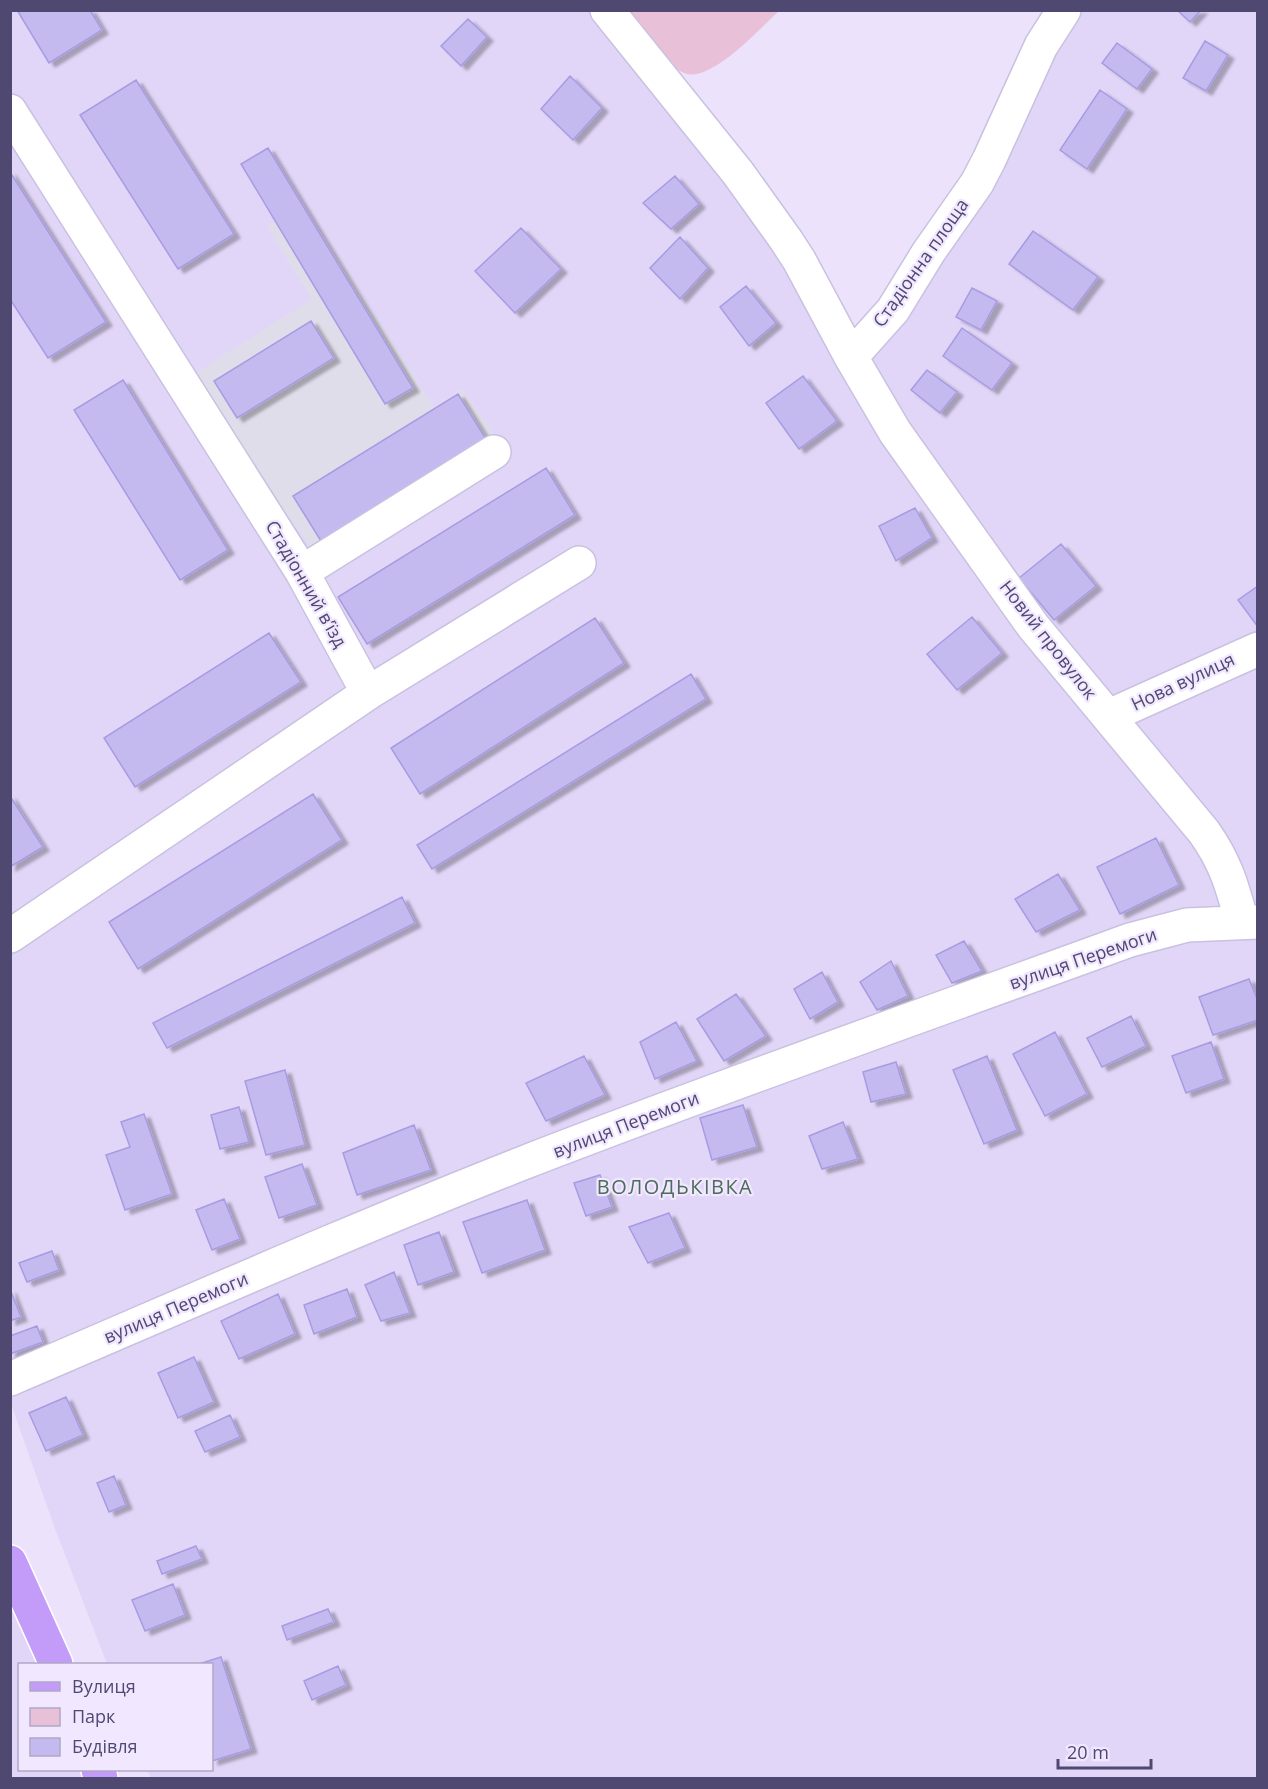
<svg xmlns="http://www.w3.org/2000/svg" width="1268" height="1789" viewBox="0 0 1268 1789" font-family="'Open Sans',sans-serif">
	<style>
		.residential { fill: #e2d6f8 }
		.industrial { fill: #e0ddea }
		.green { fill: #e8c1d9 }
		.building { fill: #c4baf0; stroke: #a79be2; stroke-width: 1.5; filter: url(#shadow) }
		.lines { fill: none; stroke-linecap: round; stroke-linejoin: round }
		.minor-casing { stroke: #c9c1e1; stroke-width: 36 }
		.major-casing { stroke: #fff; stroke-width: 36 }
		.minor { stroke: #fff; stroke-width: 33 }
		.major { stroke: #c39bf9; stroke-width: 33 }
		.labels { text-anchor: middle; stroke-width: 4.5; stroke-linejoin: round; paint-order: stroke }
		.street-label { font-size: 18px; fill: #4f4972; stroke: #f1e7ff }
		.neighbourhood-label { font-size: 20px; letter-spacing: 1.5px; fill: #4c6d5b; stroke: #f1e7ff }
	</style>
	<defs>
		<filter id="shadow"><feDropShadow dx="6" dy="4" stdDeviation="1.5" flood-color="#0004"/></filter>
	</defs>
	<rect width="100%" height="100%" fill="#ece2fb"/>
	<!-- residential -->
	<path class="residential" d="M 10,11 L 607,11 L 851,357 L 1064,11 L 1257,11 L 1257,1778 L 151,1778 L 147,1770 L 212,1770 L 212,1664 L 107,1664 L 54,1526 L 11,1404 Z
		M 10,1603 L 39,1664 L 20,1664 L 20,1770 L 79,1770 L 82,1778 L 11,1778 Z"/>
	<!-- industrial -->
	<path class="industrial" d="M 303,205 L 434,407 L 462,389 L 497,438 L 312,549 L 190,377 L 312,299 L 267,227 Z"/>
	<!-- green -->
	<path class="green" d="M 626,11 L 779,11 C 761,27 708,87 682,72 C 662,61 641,29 626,11 Z"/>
	<!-- building -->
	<path class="building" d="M 17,10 L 90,10 L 102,30 L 49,63 Z
		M 1177,10 L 1201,10 L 1190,22 Z
		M 468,19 L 487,37 L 461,66 L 441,46 Z
		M 1205,41 L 1228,55 L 1206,91 L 1183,78 Z
		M 1117,43 L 1152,69 L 1137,89 L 1102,63 Z
		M 570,76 L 602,108 L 573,140 L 541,109 Z
		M 136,80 L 234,234 L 178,269 L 80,115 Z
		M 1100,90 L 1127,109 L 1087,169 L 1060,150 Z
		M 268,148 L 413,388 L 385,404 L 241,164 Z
		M 10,172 L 106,322 L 48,358 L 10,299 Z
		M 675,176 L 699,204 L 671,229 L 643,203 Z
		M 521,228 L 561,269 L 515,313 L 475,271 Z
		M 1033,231 L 1098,277 L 1073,310 L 1009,264 Z
		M 680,237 L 708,268 L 680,299 L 650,268 Z
		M 746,286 L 776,323 L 749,346 L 720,307 Z
		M 972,288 L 997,301 L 981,330 L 956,317 Z
		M 311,321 L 334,358 L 237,418 L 214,381 Z
		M 962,328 L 1012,363 L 992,390 L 943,356 Z
		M 927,370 L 957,392 L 940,413 L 911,390 Z
		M 803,376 L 837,421 L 799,449 L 766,403 Z
		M 123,380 L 228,550 L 180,580 L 74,410 Z
		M 458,394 L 494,452 L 329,554 L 293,496 Z
		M 546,468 L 575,515 L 367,644 L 338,597 Z
		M 915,508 L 932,538 L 896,561 L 879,526 Z
		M 1061,544 L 1096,586 L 1054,620 L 1019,578 Z
		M 1258,586 L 1258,627 L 1238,600 Z
		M 972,617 L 1002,653 L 957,690 L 927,654 Z
		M 595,618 L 624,663 L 420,794 L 391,748 Z
		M 269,633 L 301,682 L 135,787 L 104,738 Z
		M 691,674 L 706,699 L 432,869 L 417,845 Z
		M 313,794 L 342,840 L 138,969 L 109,922 Z
		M 10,796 L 43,847 L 10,867 Z
		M 1156,838 L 1179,885 L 1120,914 L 1097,867 Z
		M 1058,874 L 1080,910 L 1036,932 L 1015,899 Z
		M 402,897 L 415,923 L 167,1048 L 153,1023 Z
		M 964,941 L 982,971 L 952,983 L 936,955 Z
		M 891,961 L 908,996 L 877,1010 L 860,982 Z
		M 822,972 L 838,1002 L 810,1019 L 794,989 Z
		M 1249,979 L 1258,1001 L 1258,1020 L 1213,1035 L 1199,997 Z
		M 736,994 L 766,1036 L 724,1061 L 697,1019 Z
		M 1131,1016 L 1146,1046 L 1102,1067 L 1087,1038 Z
		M 676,1022 L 697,1061 L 655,1079 L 640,1042 Z
		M 1055,1032 L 1087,1094 L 1045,1116 L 1013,1054 Z
		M 1211,1042 L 1224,1079 L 1186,1093 L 1172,1056 Z
		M 584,1056 L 605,1095 L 546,1121 L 526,1083 Z
		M 987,1056 L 1017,1130 L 984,1144 L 953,1070 Z
		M 896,1062 L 906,1094 L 871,1102 L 863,1072 Z
		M 285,1070 L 305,1145 L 266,1155 L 245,1081 Z
		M 743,1105 L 757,1147 L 712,1160 L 700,1118 Z
		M 239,1107 L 249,1142 L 220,1149 L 211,1115 Z
		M 144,1114 L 172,1194 L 125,1210 L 106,1155 L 130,1147 L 121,1122 Z
		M 843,1122 L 858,1159 L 822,1169 L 809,1136 Z
		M 414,1125 L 431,1170 L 357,1195 L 343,1153 Z
		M 302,1164 L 317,1205 L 279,1218 L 265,1177 Z
		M 600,1175 L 612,1207 L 586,1216 L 574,1183 Z
		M 224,1199 L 240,1239 L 212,1250 L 196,1210 Z
		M 527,1200 L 545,1250 L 482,1273 L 463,1222 Z
		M 669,1213 L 685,1248 L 648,1263 L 629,1227 Z
		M 439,1232 L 454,1272 L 418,1285 L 404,1245 Z
		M 52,1251 L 59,1270 L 27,1282 L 19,1263 Z
		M 394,1272 L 410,1313 L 381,1321 L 365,1285 Z
		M 10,1289 L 21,1317 L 10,1321 Z
		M 347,1289 L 357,1317 L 314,1334 L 304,1305 Z
		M 278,1294 L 295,1334 L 239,1359 L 221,1321 Z
		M 37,1326 L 43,1342 L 10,1354 L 10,1336 Z
		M 194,1357 L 214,1402 L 178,1418 L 158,1373 Z
		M 66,1397 L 83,1435 L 46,1451 L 29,1413 Z
		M 230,1415 L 240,1437 L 205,1452 L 195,1431 Z
		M 114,1476 L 126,1505 L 109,1512 L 97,1483 Z
		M 196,1546 L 202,1559 L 162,1574 L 157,1561 Z
		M 173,1584 L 185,1615 L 145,1631 L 132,1600 Z
		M 328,1609 L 334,1622 L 287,1640 L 282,1626 Z
		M 221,1657 L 251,1749 L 212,1761 L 212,1664 L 199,1664 Z
		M 338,1666 L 346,1685 L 312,1700 L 304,1681 Z"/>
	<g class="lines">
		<defs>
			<path id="minor" d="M 607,10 L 738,173 L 786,240 L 799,260 L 851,357 L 895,432 L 1033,626 L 1204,832 C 1226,863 1232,886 1242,922
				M 10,111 L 302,572 L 368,693 L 10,936
				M 851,357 L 893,310 L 928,253 L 977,183 L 989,160 L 1041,46 L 1064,10
				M 302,572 L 494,452
				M 368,693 L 579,563
				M 1109,716 L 1258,649
				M 10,1379 C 181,1306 350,1231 523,1163 C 724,1085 927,1014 1130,940 L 1187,925 L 1258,922"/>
			<path id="major" d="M 10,1562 L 56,1664
				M 98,1770 L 101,1778"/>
		</defs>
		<!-- minor casing -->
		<use href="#minor" class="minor-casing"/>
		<!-- major casing -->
		<use href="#major" class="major-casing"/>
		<!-- minor -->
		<use href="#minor" class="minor"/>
		<!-- major -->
		<use href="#major" class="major"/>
	</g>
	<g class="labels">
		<!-- street labels -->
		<g class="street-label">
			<text transform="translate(921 263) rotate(-55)" y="6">Стадіонна площа</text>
			<text transform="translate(306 584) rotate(60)" y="6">Стадіонний в’їзд</text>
			<text transform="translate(1048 640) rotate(52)" y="6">Новий провулок</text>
			<text transform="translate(1183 682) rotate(-25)" y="6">Нова вулиця</text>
			<text transform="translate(1083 959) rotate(-19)" y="6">вулиця Перемоги</text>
			<text transform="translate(626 1125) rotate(-21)" y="6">вулиця Перемоги</text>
			<text transform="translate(176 1308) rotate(-23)" y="6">вулиця Перемоги</text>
		</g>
		<!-- neighbourhood labels -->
		<g class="neighbourhood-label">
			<text x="675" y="1194">ВОЛОДЬКІВКА</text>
		</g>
	</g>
	<!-- border -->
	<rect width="1268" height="1789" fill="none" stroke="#4f4972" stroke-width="24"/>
	<!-- legend -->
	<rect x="18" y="1663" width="195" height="108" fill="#f1e7ff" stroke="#b0a8c7" stroke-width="1.5"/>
	<rect x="30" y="1682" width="30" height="9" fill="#c39bf9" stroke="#b0a8c7" stroke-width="1.5"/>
	<text x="72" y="1693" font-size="18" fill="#4f4972">Вулиця</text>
	<rect x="30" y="1708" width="30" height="18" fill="#e8c1d9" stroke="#b0a8c7" stroke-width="1.5"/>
	<text x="72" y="1723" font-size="18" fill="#4f4972">Парк</text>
	<rect x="30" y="1738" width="30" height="18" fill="#c4baf0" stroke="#b0a8c7" stroke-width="1.5"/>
	<text x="72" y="1753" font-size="18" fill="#4f4972">Будівля</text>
	<!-- scale -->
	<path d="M1058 1759v9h93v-9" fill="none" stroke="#4f4972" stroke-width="3"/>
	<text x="1067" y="1759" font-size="18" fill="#4f4972" stroke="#f1e7ff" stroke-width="4.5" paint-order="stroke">20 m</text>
</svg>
